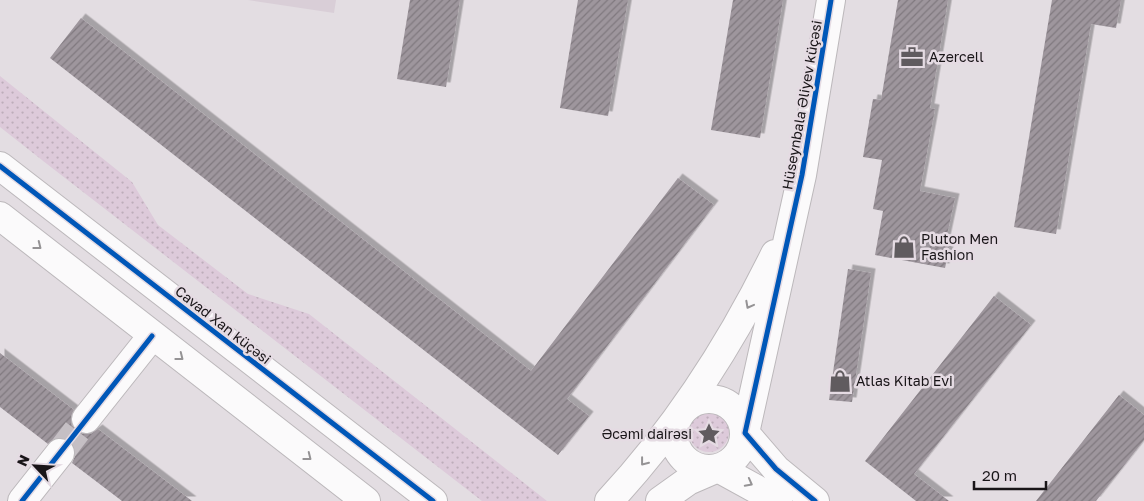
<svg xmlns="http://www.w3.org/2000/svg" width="1144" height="501" viewBox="0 0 1144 501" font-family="'Golos Text',sans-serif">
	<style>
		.built { fill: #d9ced7 }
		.grass { fill: url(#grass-dots) }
		.building { fill: url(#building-hatch); filter: url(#shadow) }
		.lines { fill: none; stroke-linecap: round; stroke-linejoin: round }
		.street-tunnel { stroke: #c5bfc4; stroke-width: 28; stroke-dasharray: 28 14; stroke-linecap: butt }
		.street-casing { stroke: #bcb8bb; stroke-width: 30 }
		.secondary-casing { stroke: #bcb8bb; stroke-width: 30 }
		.street { stroke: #fbfafb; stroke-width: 28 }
		.secondary { stroke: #fbfafb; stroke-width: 28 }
		.cycleway-casing { stroke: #e5dbe3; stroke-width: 8 }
		.cycleway { stroke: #0057b8; stroke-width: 5 }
		.oneway { stroke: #959395 }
		.labels { text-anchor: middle; stroke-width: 5; stroke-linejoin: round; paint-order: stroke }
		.poi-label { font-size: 14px; fill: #191518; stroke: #e5dbe3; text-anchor: start }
		.street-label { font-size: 14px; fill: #191518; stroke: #e5dbe3 }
	</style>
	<defs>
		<pattern id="grass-dots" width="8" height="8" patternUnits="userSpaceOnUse" patternTransform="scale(1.25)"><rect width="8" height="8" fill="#ddcada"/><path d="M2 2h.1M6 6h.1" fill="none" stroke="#bdadba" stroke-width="1.8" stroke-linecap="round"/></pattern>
		<pattern id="building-hatch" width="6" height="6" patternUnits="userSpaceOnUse" patternTransform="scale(1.25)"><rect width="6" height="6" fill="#9e969d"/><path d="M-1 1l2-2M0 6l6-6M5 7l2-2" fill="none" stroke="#80797f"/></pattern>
		<filter id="shadow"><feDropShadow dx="4.5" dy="-4.5" stdDeviation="0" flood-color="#0004"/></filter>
	</defs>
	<rect width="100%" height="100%" fill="#e3dde2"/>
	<!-- built -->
	<path class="built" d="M 248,0 L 336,0 L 334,13 Z"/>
	<!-- grass -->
	<path class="grass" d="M 0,76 L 132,182 L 158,225 L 248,294 L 309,314 L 547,501 L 482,501 L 47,164 L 0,127 Z
		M689 432a20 20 0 1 1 40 0a20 20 0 1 1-40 0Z"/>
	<!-- building -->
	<path class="building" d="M 410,0 L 460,0 L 446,87 L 397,79 Z
		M 578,0 L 628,0 L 608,116 L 560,108 Z
		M 733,0 L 783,0 L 760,138 L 711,130 Z
		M 898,0 L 948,0 L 930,108 L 935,109 L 920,191 L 955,198 L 946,240 L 951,241 L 945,268 L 875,255 L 883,211 L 873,209 L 882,160 L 863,157 L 873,99 L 881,100 Z
		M 1052,0 L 1121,0 L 1116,28 L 1091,24 L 1056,234 L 1014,227 Z
		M 81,18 L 531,371 L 678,178 L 714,205 L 567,399 L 589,416 L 558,455 L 50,58 Z
		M 848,269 L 871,273 L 852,402 L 829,400 Z
		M 994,296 L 1031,325 L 914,474 L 949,501 L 916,501 L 865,461 Z
		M 0,353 L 74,410 L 71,416 L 71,424 L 77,431 L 83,434 L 91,434 L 98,429 L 192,501 L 122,501 L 72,463 L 75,456 L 75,448 L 69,440 L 63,438 L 55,438 L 48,444 L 0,407 Z
		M 1119,395 L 1144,415 L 1144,440 L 1096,501 L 1036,501 Z"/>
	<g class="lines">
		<!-- street-tunnel -->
		<path class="street-tunnel" d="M 60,453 L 86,419"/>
		<defs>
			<path id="street" d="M 86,419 L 152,336
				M 22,501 L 60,453"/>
			<path id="secondary" d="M 0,166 L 433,501
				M 0,216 L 366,501
				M674 434a35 35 0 1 1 70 0a35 35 0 1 1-70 0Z
				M 609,501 C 677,428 731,344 775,254
				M 660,501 L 688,481 L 718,468 L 778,501
				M 815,501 L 776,469 L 745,433 L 802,175 L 831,0"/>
		</defs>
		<!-- street casing -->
		<use href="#street" class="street-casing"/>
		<!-- secondary casing -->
		<use href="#secondary" class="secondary-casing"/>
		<!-- street -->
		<use href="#street" class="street"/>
		<!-- secondary -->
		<use href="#secondary" class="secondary"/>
		<defs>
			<path id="cycleway" d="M 0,166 L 433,501
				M 22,501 L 152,336
				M 815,501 L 776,469 L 745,433 L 802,175 L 831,0"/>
		</defs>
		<!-- cycleway casing -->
		<use href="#cycleway" class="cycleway-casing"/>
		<!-- cycleway -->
		<use href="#cycleway" class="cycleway"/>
	</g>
	<!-- one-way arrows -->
	<defs><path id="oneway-chevron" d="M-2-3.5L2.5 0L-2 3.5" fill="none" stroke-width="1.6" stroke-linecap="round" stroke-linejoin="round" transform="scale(1.25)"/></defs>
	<g class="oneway">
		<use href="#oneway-chevron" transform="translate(38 246) rotate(38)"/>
		<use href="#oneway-chevron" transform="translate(749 305) rotate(118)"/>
		<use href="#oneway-chevron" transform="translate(180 357) rotate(38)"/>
		<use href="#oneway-chevron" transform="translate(308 457) rotate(38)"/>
		<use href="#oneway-chevron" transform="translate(644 462) rotate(128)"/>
		<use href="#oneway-chevron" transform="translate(749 483) rotate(28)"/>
	</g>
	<!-- icons -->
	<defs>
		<symbol id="office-bare" viewBox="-9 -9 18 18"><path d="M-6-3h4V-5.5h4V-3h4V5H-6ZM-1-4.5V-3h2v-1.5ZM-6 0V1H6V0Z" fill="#605b5f" stroke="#e5dbe3" stroke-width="2.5" paint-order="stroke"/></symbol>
		<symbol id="shop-bare" viewBox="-9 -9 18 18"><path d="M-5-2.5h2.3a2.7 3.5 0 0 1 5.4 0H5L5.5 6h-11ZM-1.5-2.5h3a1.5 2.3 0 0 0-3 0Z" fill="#605b5f" stroke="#e5dbe3" stroke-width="2.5" paint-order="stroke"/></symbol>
		<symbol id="sight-bare" viewBox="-9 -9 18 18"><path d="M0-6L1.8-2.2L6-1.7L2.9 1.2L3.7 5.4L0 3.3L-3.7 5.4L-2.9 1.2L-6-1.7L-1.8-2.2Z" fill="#605b5f" stroke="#e5dbe3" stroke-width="2.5" paint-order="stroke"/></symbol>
	</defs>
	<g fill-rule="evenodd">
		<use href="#office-bare" x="896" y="41" width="32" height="32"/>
		<use href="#shop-bare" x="888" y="231" width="32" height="32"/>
		<use href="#shop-bare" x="824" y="365" width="32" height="32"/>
		<use href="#sight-bare" x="693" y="418" width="32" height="32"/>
	</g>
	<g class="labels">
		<!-- poi labels -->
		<g class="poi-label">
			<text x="929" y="62">Azercell</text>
			<text x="921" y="244">Pluton Men<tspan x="921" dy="16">Fashion</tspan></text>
			<text x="856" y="386">Atlas Kitab Evi</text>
			<text x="692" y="439" text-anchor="end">Əcəmi dairəsi</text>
		</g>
		<!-- street labels -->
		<g class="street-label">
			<text transform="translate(802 105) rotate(-80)" y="5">Hüseynbala Əliyev küçəsi</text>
			<text transform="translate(223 325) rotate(38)" y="5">Cavad Xan küçəsi</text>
		</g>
	</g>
	<!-- north arrow -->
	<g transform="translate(35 466) rotate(295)" stroke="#e5dbe3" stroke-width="4" paint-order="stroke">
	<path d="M0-4L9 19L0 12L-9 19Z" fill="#191518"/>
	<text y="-8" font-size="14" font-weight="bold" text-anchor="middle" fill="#191518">N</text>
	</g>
	<!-- scale -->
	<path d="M974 481v8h72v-8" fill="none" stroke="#191518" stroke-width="2.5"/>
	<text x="982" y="481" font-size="15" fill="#191518" stroke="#e5dbe3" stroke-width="4" paint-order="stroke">20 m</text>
</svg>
